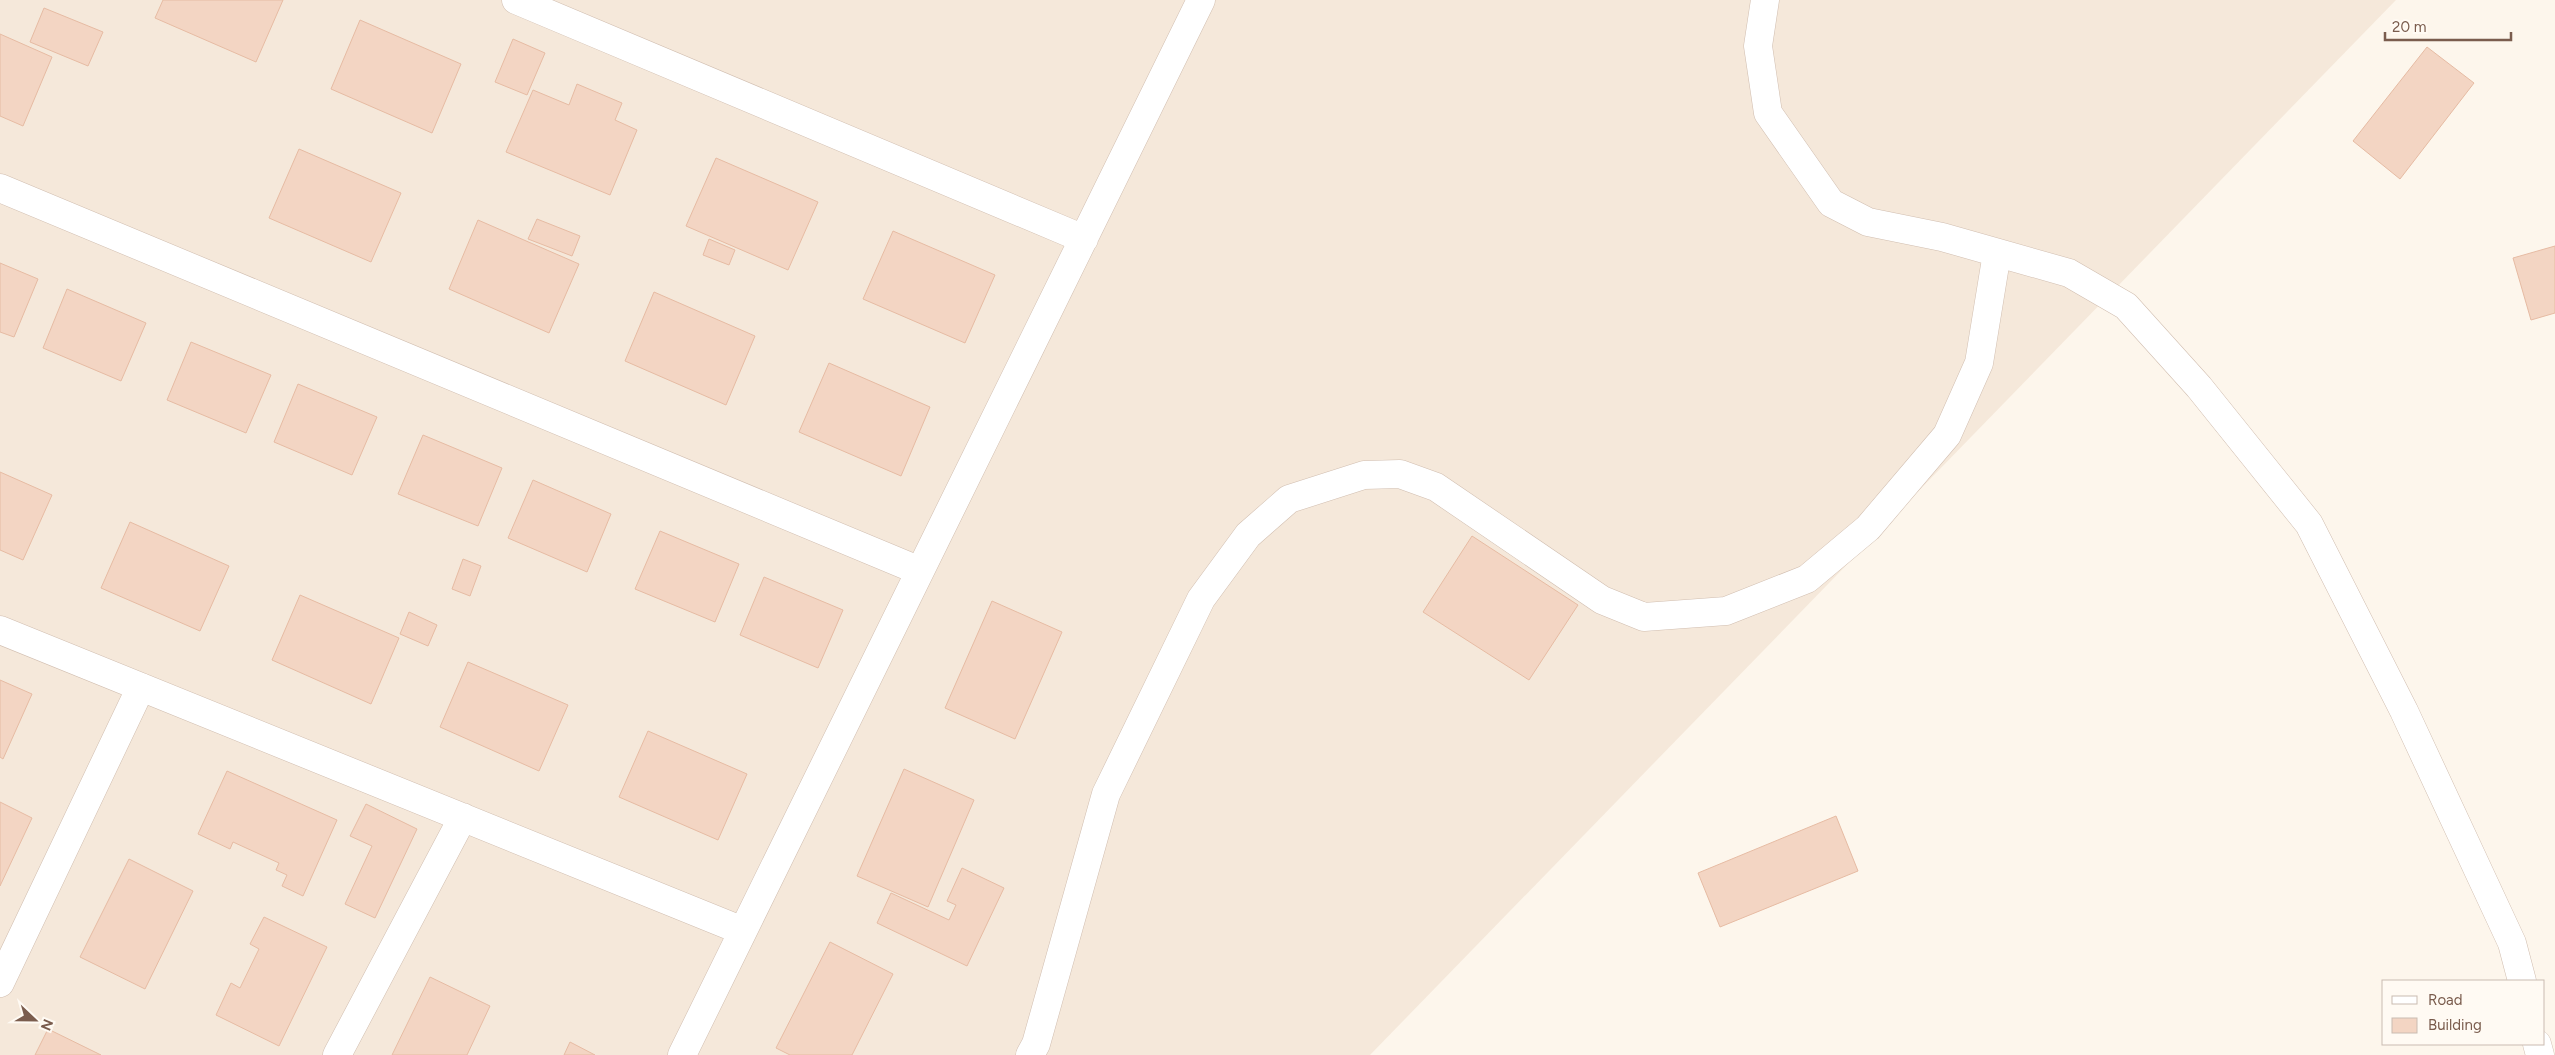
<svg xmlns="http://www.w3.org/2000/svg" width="2555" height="1055" viewBox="0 0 2555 1055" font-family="Figtree,sans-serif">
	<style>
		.residential { fill: #f5e8da }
		.building { fill: #f3d5c3; stroke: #e6bba3 }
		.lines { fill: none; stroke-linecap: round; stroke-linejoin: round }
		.minor-casing { stroke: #d1beb0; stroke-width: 29 }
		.minor { stroke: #fff; stroke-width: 28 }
	</style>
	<rect width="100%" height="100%" fill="#fdf6ec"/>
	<!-- residential -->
	<path class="residential" d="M 0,0 L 2396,0 L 1370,1055 L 0,1055 Z"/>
	<!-- building -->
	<path class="building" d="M 163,0 L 283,0 L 256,62 L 155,18 Z
		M 44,8 L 103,32 L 88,66 L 30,42 Z
		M 360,20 L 461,64 L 432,133 L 331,89 Z
		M 0,34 L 52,57 L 23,126 L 0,116 Z
		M 513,39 L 545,53 L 527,95 L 495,82 Z
		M 2427,47 L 2474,83 L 2400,179 L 2353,141 Z
		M 577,84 L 622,103 L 615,120 L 637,130 L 610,195 L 506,152 L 533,90 L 569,105 Z
		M 299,149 L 401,193 L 371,262 L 269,218 Z
		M 716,158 L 818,202 L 788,270 L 686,226 Z
		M 537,219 L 580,236 L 572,256 L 528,239 Z
		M 478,220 L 579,264 L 549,333 L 449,289 Z
		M 893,231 L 995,275 L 965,343 L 863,299 Z
		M 709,239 L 735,250 L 729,265 L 703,255 Z
		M 2555,246 L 2555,313 L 2531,320 L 2513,258 Z
		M 0,263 L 38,279 L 14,337 L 0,332 Z
		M 67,289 L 146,323 L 121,381 L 43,348 Z
		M 654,292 L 755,336 L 726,405 L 625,361 Z
		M 191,342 L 271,375 L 246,433 L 167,400 Z
		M 829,363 L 930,407 L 901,476 L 799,432 Z
		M 298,384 L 377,417 L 352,475 L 274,442 Z
		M 423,435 L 502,468 L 478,526 L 398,494 Z
		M 0,472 L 52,495 L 23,560 L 0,550 Z
		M 533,480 L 611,514 L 587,572 L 508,538 Z
		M 130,522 L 229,566 L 200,631 L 101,588 Z
		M 660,531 L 739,564 L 715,622 L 635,589 Z
		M 1472,536 L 1578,605 L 1529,680 L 1423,612 Z
		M 463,559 L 481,566 L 470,596 L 452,589 Z
		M 764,577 L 843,610 L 818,668 L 740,635 Z
		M 300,595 L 399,638 L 371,704 L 272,660 Z
		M 992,601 L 1062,632 L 1015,739 L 945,708 Z
		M 409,612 L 437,625 L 428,646 L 400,634 Z
		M 468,662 L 568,705 L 539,771 L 440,727 Z
		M 0,680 L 32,694 L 3,759 L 0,757 Z
		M 648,731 L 747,774 L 718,840 L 619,797 Z
		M 904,769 L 974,800 L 928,907 L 857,876 Z
		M 227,771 L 337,820 L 303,896 L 282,886 L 287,875 L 276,870 L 279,863 L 233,842 L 230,849 L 198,834 Z
		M 0,802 L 32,818 L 0,886 Z
		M 366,804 L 417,829 L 375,918 L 345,904 L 372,846 L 350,836 Z
		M 1836,816 L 1858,871 L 1720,927 L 1698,873 Z
		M 129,859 L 193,891 L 145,989 L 80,957 Z
		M 962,868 L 1004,888 L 967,966 L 877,923 L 891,893 L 949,920 L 956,905 L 947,901 Z
		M 264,917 L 327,947 L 279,1046 L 216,1015 L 231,983 L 240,988 L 259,949 L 250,944 Z
		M 830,942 L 893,974 L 852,1055 L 790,1055 L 776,1048 Z
		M 430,977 L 490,1006 L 467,1055 L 392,1055 Z
		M 48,1029 L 101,1055 L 35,1055 Z
		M 570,1042 L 595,1055 L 564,1055 Z"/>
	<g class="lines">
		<defs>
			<path id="minor" d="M 516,0 L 1084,239
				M 1765,0 L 1758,46 L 1768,113 L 1831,203 L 1868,222 L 1942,237 L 2069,273 L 2126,306 L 2199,387 L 2309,524 L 2404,711 L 2512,943 L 2522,981
				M 0,188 L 920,571
				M 0,630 L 743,931
				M 0,983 L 141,687
				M 2537,1044 L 2540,1055
				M 337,1055 L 463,817
				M 682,1055 L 1201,0
				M 1030,1055 L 1036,1044 L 1106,794 L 1201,599 L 1248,535 L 1289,499 L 1364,475 L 1400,474 L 1436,487 L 1602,600 L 1644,617 L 1726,611 L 1807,579 L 1868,528 L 1947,435 L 1979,363 L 1997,253"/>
		</defs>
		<!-- minor casing -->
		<use href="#minor" class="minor-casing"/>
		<!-- minor -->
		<use href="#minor" class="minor"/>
	</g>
	<!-- legend -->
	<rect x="2382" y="980" width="162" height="65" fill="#fffaf3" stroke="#cabbb1"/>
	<rect x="2392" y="996" width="25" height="8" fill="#ffffff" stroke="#cabbb1"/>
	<text x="2428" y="1005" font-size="15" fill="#7a5c4d">Road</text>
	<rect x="2392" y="1018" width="25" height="15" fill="#f3d5c3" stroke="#cabbb1"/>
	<text x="2428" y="1030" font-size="15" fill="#7a5c4d">Building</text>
	<!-- north arrow -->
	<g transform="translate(35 1020) rotate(112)" stroke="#fffaf3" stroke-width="4" paint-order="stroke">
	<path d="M0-4L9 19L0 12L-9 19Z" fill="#7a5c4d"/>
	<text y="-8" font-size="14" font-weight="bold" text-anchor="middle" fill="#7a5c4d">N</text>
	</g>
	<!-- scale -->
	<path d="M2385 32v8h126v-8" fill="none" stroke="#7a5c4d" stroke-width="2.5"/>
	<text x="2392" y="32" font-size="15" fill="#7a5c4d" stroke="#fffaf3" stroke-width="4" paint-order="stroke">20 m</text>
</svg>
